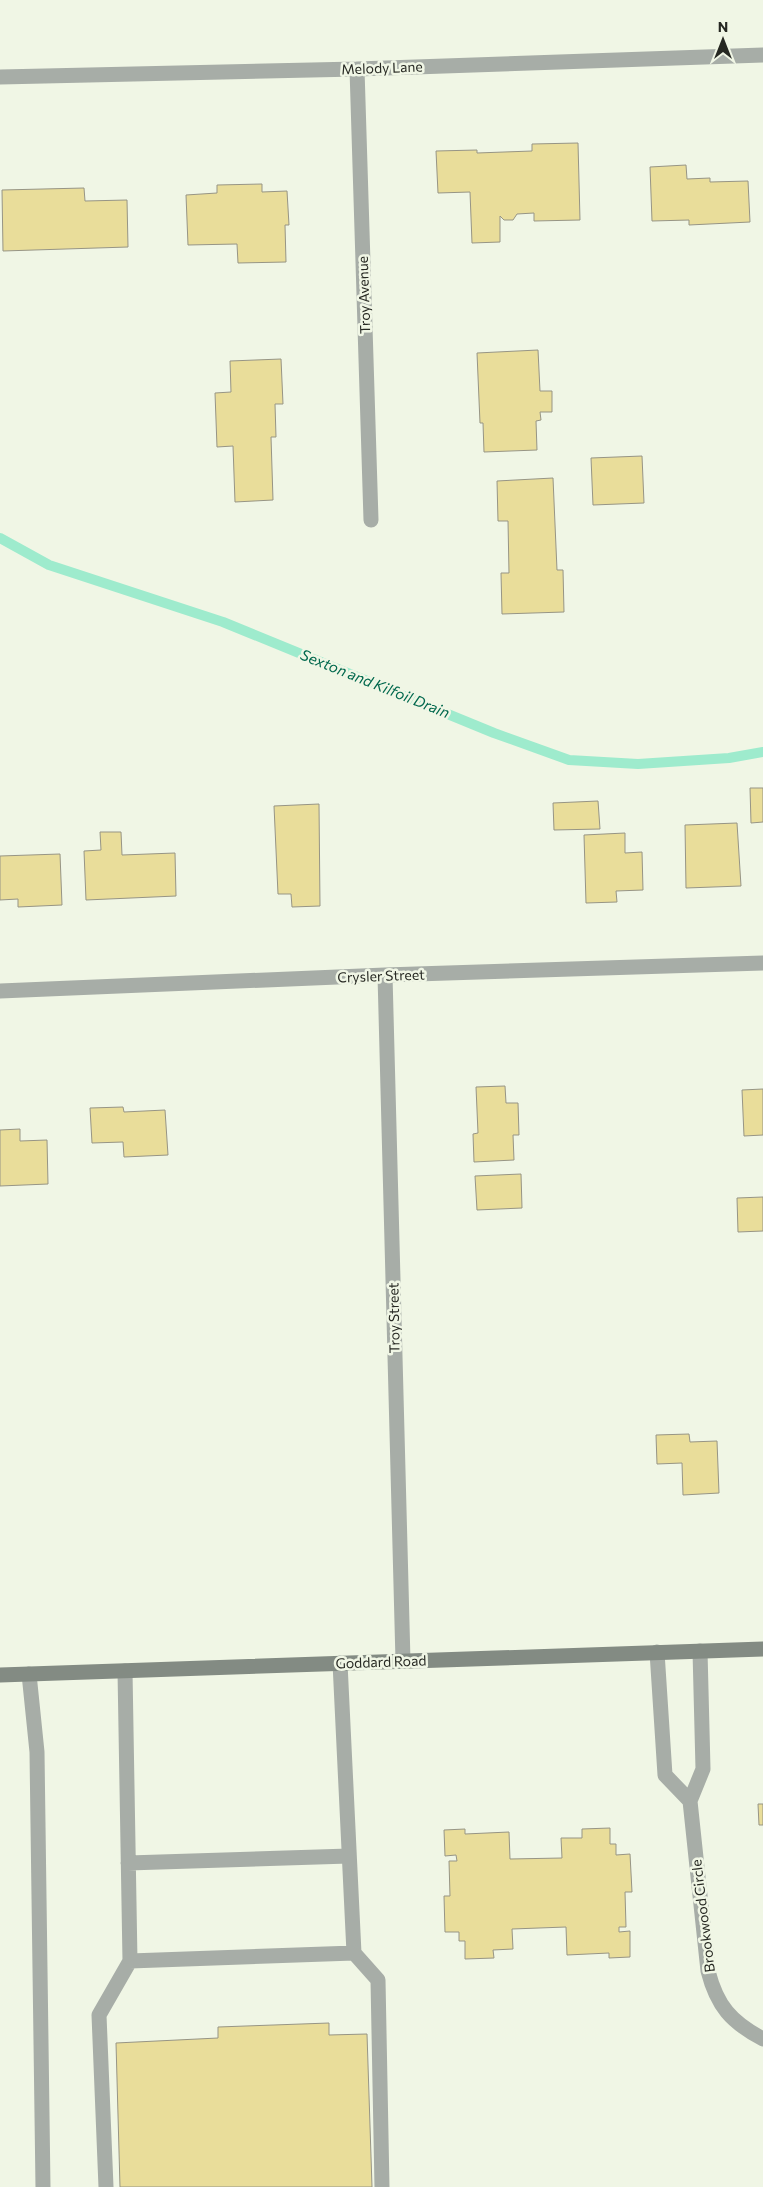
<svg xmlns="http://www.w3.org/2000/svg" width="763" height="2187" viewBox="0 0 763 2187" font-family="Commissioner,sans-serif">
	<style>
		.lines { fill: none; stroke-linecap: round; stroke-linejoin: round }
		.stream { stroke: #9eebcd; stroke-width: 10 }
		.building { fill: #e9dd9a; stroke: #979585 }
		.service { stroke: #a7ada7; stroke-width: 15 }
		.minor { stroke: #a7ada7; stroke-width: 15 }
		.secondary { stroke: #838b83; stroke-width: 15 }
		.labels { text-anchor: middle; stroke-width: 5; stroke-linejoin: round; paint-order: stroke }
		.street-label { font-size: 14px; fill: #262822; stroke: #f0f6e5 }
		.water-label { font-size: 15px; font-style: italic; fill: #00684d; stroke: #f0f6e5 }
	</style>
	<rect width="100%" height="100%" fill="#f0f6e5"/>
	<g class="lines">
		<!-- stream -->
		<path class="stream" d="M 0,538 L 49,565 L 223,622 L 494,733 L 569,760 L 638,764 L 729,758 L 763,752"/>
	</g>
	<!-- building -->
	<path class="building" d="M 578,143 L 580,220 L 534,221 L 534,213 L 517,214 L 513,220 L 504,220 L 500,216 L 500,242 L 472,243 L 470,192 L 438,193 L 436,151 L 477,150 L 477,153 L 532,151 L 532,144 Z
		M 686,165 L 687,179 L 710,178 L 710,182 L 748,181 L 750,222 L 689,225 L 689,220 L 652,221 L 650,167 Z
		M 262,184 L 262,192 L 287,191 L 289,225 L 285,225 L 286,262 L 238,263 L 237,244 L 188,245 L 186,195 L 217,193 L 217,185 Z
		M 84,188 L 85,201 L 127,200 L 128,247 L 3,251 L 2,190 Z
		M 538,350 L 540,391 L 552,391 L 552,412 L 540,412 L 541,420 L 536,421 L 537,450 L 484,452 L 483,423 L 480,423 L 477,353 Z
		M 281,359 L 283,404 L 275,404 L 276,437 L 271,437 L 273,500 L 235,502 L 233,446 L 217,447 L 215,393 L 231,392 L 230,361 Z
		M 642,456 L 644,503 L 593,505 L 591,458 Z
		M 553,478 L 557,570 L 563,570 L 564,612 L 502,614 L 501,573 L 509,573 L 508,521 L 498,521 L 497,481 Z
		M 750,788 L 763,788 L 763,822 L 751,823 Z
		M 598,801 L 600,829 L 554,830 L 553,803 Z
		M 319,804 L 320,906 L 292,907 L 291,894 L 278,894 L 274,806 Z
		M 737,823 L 741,886 L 686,888 L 685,825 Z
		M 100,832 L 121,832 L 122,855 L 175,853 L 176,896 L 86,900 L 84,851 L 101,850 Z
		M 625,833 L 625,853 L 642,852 L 643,890 L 616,891 L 617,902 L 586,903 L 584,835 Z
		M 60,854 L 62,905 L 18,907 L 18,899 L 0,900 L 0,856 Z
		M 505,1086 L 506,1103 L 518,1103 L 519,1135 L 513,1135 L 514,1160 L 474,1162 L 473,1134 L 478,1133 L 476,1087 Z
		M 763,1089 L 763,1135 L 744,1136 L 742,1090 Z
		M 123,1107 L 124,1112 L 165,1110 L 168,1155 L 124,1157 L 123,1142 L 92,1143 L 90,1108 Z
		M 20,1129 L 20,1141 L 47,1140 L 48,1184 L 0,1186 L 0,1130 Z
		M 521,1174 L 522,1208 L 477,1210 L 475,1176 Z
		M 763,1197 L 763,1231 L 738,1232 L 737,1198 Z
		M 689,1434 L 690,1442 L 717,1441 L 719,1493 L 683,1495 L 682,1463 L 657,1464 L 656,1435 Z
		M 758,1804 L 763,1804 L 763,1825 L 759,1825 Z
		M 610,1828 L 610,1844 L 616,1844 L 616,1855 L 630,1854 L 632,1892 L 625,1892 L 626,1927 L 619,1927 L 619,1932 L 630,1931 L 630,1957 L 609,1958 L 609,1953 L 567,1955 L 566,1927 L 512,1929 L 513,1949 L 493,1950 L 494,1958 L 465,1959 L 465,1941 L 459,1941 L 459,1932 L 445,1932 L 444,1896 L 450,1896 L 449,1861 L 457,1861 L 456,1855 L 445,1856 L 444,1830 L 465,1829 L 465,1834 L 509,1832 L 510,1859 L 562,1858 L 561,1838 L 582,1838 L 582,1829 Z
		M 329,2023 L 329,2035 L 367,2034 L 372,2187 L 120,2187 L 116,2043 L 218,2038 L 218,2027 Z"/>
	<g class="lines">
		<!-- service -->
		<path class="service" d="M 340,1663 L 354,1953 L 378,1980 L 382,2187
			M 29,1674 L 37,1752 L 43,2187
			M 128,1863 L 349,1856
			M 130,1961 L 354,1953
			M 106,2187 L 99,2015 L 130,1961 L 125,1671"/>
		<!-- minor -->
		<path class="minor" d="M 357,69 L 371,520
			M 0,77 L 357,69 L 763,55
			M 385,975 L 403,1661
			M 0,991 L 385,975 L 763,963
			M 700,1651 L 703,1769 L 690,1801 L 708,1971 C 717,2006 731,2022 763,2039
			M 657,1652 L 665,1775 L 690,1801"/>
		<!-- secondary -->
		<path class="secondary" d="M 0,1675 L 763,1649"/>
	</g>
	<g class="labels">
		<!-- street labels -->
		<g class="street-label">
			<text transform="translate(382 68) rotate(-2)" y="5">Melody Lane</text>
			<text transform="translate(364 295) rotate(-92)" y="5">Troy Avenue</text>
			<text transform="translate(381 976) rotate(-2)" y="5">Crysler Street</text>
			<text transform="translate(394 1318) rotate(-91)" y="5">Troy Street</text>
			<text transform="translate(381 1662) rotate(-2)" y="5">Goddard Road</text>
			<text transform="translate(703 1916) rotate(-97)" y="5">Brookwood Circle</text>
		</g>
		<!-- water labels -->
		<g class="water-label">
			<text transform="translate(375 684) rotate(22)" y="5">Sexton and Kilfoil Drain</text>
		</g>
	</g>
	<!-- north arrow -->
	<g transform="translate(723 40)" stroke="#f0f6e5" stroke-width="4" paint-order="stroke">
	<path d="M0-4L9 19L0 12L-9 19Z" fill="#262822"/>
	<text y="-8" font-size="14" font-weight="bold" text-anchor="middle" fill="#262822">N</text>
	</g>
</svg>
